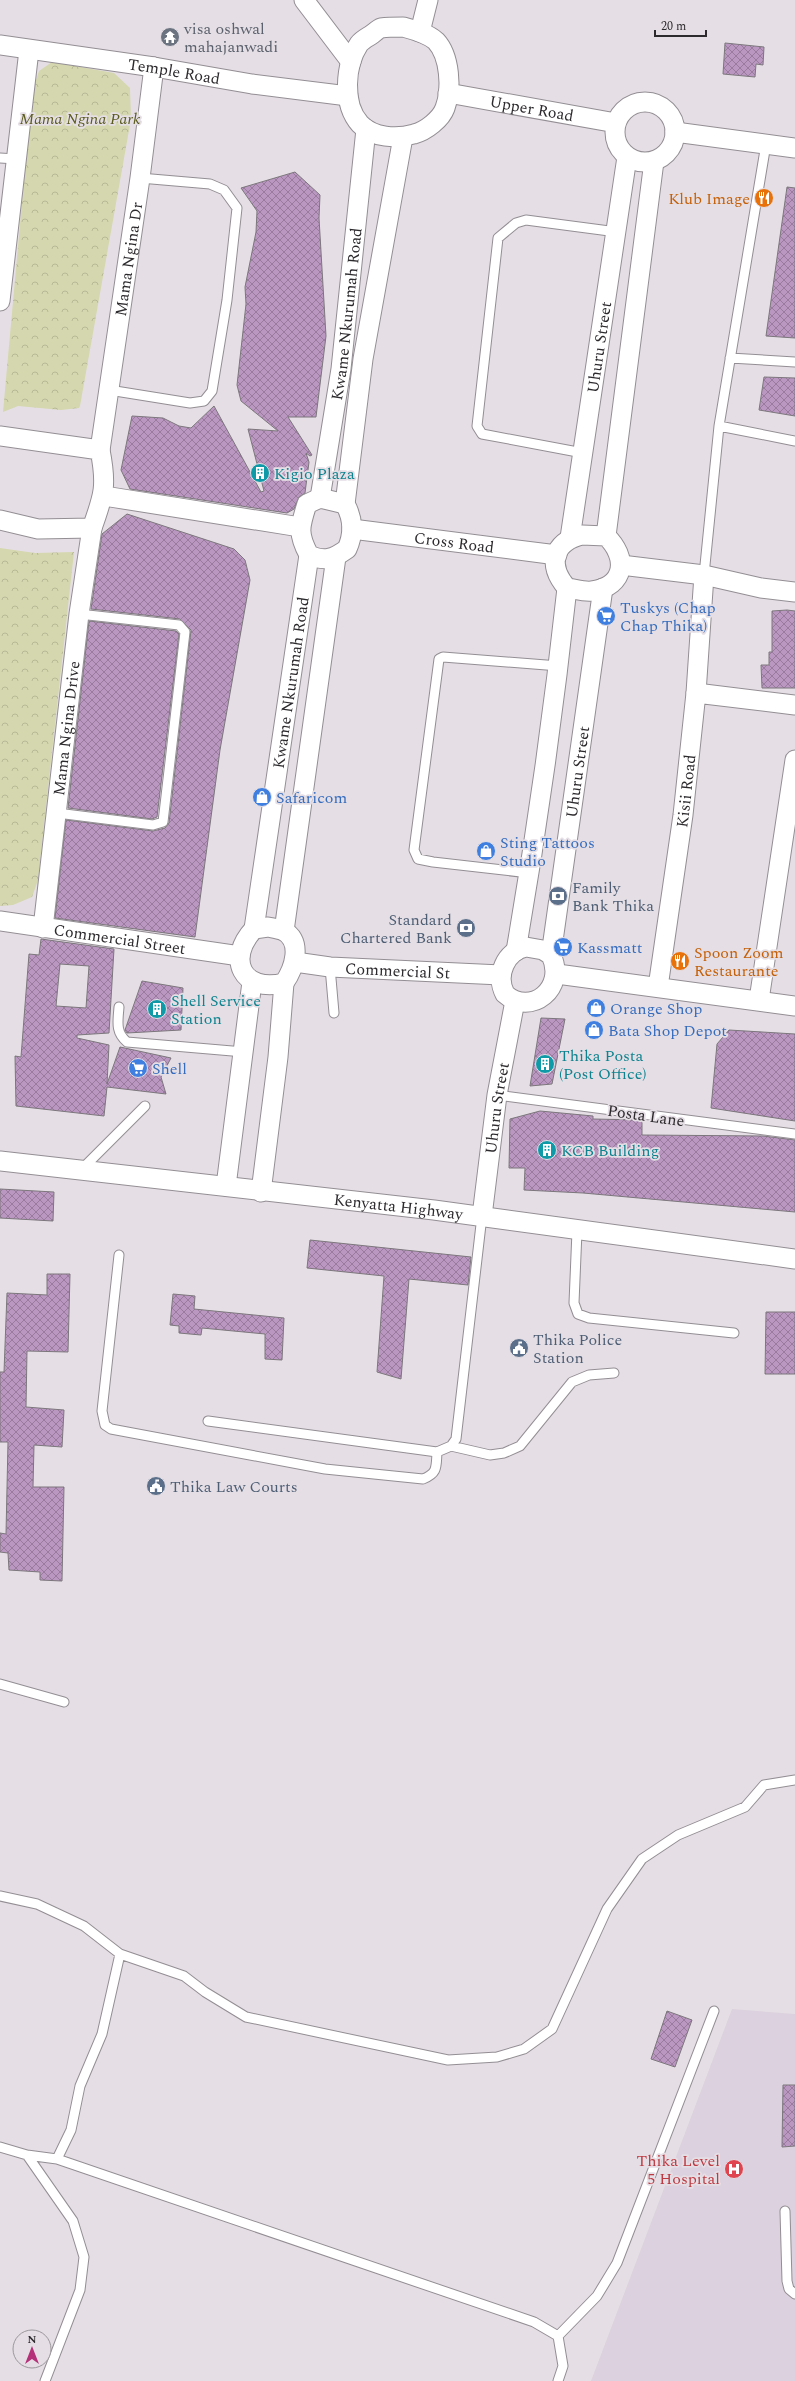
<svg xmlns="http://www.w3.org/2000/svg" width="795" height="2381" viewBox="0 0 795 2381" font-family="Spectral,serif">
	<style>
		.built { fill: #dcd1de }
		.park { fill: url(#park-crowns) }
		.building { fill: url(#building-cross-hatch); stroke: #7c777c; fill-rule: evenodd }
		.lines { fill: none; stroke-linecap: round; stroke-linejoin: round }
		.service-casing { stroke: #938e93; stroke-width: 11 }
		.minor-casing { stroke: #938e93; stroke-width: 21 }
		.service { stroke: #fff; stroke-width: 9 }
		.minor { stroke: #fff; stroke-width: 19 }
		.labels { text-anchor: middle; stroke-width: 3.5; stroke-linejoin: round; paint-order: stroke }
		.worship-label { font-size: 16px; fill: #5b616d; stroke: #e5dfe5; text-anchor: start }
		.street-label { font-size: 16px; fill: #2d2a2d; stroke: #e5dfe5 }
		.park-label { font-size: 16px; font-style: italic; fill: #5a5b1f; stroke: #e5dfe5 }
		.food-label { font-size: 16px; fill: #c56008; stroke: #e5dfe5; text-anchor: end }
		.culture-label { font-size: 16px; fill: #0d838f; stroke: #e5dfe5; text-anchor: start }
		.shop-label { font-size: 16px; fill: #366cbe; stroke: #e5dfe5; text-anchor: start }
		.service-label { font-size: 16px; fill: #4e5e75; stroke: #e5dfe5; text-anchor: start }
		.health-label { font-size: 16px; fill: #be3a42; stroke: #e5dfe5; text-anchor: end }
	</style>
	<defs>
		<pattern id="park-crowns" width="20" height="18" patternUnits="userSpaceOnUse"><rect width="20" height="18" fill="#d5d7ae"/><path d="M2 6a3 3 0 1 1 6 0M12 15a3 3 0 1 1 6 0" fill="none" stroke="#b7b996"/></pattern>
		<pattern id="building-cross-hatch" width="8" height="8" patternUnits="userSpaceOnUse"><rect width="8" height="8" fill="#ba97c1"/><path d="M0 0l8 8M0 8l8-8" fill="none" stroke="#987b9d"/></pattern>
	</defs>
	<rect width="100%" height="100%" fill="#e5dfe5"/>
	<!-- built -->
	<path class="built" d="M 732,2009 L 795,2014 L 795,2381 L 591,2381 Z"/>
	<!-- park -->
	<path class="park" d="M 52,62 L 114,73 L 130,88 L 131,119 L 80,406 L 79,408 L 61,410 L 18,406 L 3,412 L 32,92 L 39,71 Z
		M 0,548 L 35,553 L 74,552 L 38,880 L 32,897 L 13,905 L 0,906 Z"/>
	<!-- building -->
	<path class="building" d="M 725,43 L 764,47 L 763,65 L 756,64 L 755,77 L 723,74 Z
		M 295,172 L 320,195 L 319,218 L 326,336 L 316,417 L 288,417 L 312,455 L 310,456 L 306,453 L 309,462 L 305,493 L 299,497 L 294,509 L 287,513 L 130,489 L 121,470 L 132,416 L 163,418 L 179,426 L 191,428 L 214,406 L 261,492 L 264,491 L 248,429 L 278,431 L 241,401 L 237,385 L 246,304 L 245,287 L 256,232 L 257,211 L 241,188 Z
		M 787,187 L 795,188 L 795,338 L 766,336 Z
		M 764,377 L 795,378 L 795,416 L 759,410 Z
		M 127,514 L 234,549 L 245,560 L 250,580 L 220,750 L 195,937 L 55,918 L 66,820 L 153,831 L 165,828 L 169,823 L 191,630 L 180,619 L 91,609 L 102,534 Z
		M 787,610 L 795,611 L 795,688 L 762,688 L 761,665 L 769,665 L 769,652 L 772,652 L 772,611 Z
		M 89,621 L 176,631 L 179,634 L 157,817 L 152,819 L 68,808 Z
		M 41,939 L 114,949 L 109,1033 L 77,1035 L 77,1038 L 109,1045 L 107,1084 L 120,1047 L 171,1058 L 161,1077 L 166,1094 L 107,1087 L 104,1116 L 16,1106 L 15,1056 L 21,1057 L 29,954 L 39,955 ZM 60,964 L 89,966 L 86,1008 L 56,1006 Z
		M 142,981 L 183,988 L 181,1030 L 127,1033 L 125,1030 Z
		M 541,1018 L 565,1019 L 552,1084 L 530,1086 Z
		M 729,1030 L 795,1034 L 795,1121 L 711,1108 L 717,1044 Z
		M 540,1111 L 593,1116 L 593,1119 L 642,1120 L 642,1135 L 763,1136 L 795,1140 L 795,1212 L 583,1193 L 524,1190 L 525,1168 L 509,1168 L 510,1119 Z
		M 0,1189 L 54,1192 L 53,1221 L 0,1218 Z
		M 310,1240 L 471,1257 L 468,1285 L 409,1279 L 401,1379 L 377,1372 L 384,1276 L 307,1268 Z
		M 47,1274 L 70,1274 L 68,1352 L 27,1351 L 26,1407 L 64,1410 L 62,1447 L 34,1445 L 33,1487 L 64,1487 L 62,1581 L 40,1580 L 40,1572 L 9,1570 L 8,1553 L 0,1552 L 0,1533 L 6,1534 L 8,1442 L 0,1442 L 0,1372 L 4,1372 L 7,1293 L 47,1295 Z
		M 173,1294 L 195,1296 L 194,1309 L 284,1318 L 282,1360 L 265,1359 L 265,1334 L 202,1328 L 201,1335 L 179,1333 L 179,1326 L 170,1325 Z
		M 766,1312 L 795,1312 L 795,1374 L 765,1374 Z
		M 667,2011 L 692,2020 L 675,2067 L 651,2059 Z
		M 783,2085 L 795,2085 L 795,2146 L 782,2147 Z"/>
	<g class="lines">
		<defs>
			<path id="service" d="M 0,158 L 16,159
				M 730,358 L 795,362
				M 109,390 L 190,403 L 204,401 L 212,391 L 227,300 L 237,208 L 224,190 L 210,184 L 140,178
				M 719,426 L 795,441
				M 583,453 L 482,434 L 477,426 L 498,238 L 516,223 L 526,220 L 617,232
				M 704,575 L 719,426 L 766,144
				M 57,813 L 153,825 L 163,822 L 185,632 L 179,625 L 79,614
				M 529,873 L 433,862 L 418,859 L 414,850 L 439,659 L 443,657 L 559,666
				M 330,967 L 334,1013
				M 119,1007 C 118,1021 115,1032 127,1042 L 244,1052
				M 497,1095 L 795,1134
				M 81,1170 L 145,1106
				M 577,1231 L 574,1303 L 578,1314 L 589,1318 L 734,1333
				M 119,1255 L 102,1411 L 105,1425 L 111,1429 L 325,1469 L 423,1479 C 438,1473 436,1467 437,1452
				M 208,1421 L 437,1452 L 451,1446 L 456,1439 L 482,1216
				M 451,1446 L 490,1455 L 504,1453 L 520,1446 L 572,1382 L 589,1375 L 614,1373
				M 0,1684 L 64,1702
				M 0,1896 L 37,1904 L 84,1926 L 120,1954 L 184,1976 L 205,1992 L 246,2017 L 448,2060 L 497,2057 L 524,2049 L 552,2029 L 607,1909 L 642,1859 L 678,1835 L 745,1807 L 764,1785 L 795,1780
				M 0,2147 L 27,2155 L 57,2159 L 534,2322 L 558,2336 L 563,2366 L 558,2381
				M 27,2155 L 73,2221 L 84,2257 L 80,2290 L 45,2381
				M 57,2159 L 71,2130 L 80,2086 L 102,2034 L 120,1954
				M 785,2211 L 787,2281 L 789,2289 L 795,2294
				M 558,2336 L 597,2296 L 617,2263 L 714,2011"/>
			<g id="minor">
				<path d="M 304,0 L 351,62"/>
				<path d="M 403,27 C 414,30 427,33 436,41 C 450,56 452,89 445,108 C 441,119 426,131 414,134 C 397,139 373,138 360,124 C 342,104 345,65 359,44 C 362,40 368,37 371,35 C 374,33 378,29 381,28 C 388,27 396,27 403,27 Z"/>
				<path d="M 420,32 L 428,0"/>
				<path id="s1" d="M 0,45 L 154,67 L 252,84 L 348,96"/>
				<path id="s2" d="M 448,93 L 616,123"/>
				<circle cx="645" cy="132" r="30"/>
				<path d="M 675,132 L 795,148"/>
				<path d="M 0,301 L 29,50"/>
				<path d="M 0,436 L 100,450 C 107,485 104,495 92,528 L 38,529 L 0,520"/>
				<path id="s3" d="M 100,450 L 140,178 L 154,67"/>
				<path d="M 104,496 L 300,527"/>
				<path id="s4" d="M 320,498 L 341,369 L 366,129"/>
				<path d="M 320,498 L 345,504 C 353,518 354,534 347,549 C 333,559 325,562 309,555 C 297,533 300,526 307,504 Z"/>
				<path d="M 345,504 L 363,359 L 403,137"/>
				<path id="s5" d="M 352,529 L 557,555"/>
				<path d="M 582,535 L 606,536 C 628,557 626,586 592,591 C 584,592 575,589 567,588 C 547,565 553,542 582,535 Z"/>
				<path d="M 606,536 L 654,161"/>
				<path id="s6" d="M 570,538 L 627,157"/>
				<path d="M 621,565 L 704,575 L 761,588 L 795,592"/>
				<path d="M 696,693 L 704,575"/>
				<path id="s7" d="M 0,921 L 240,956"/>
				<path d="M 268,927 C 273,928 280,929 284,931 C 303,942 294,969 284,983 C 242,993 226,959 254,929 Z"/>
				<path id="s8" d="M 43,928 L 79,614 L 92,528"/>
				<path id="s9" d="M 254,929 L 309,555"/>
				<path d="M 284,931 L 336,557"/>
				<path d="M 526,947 L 543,950 L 551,955 C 567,988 531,1017 505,994 C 495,975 506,951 526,947 Z"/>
				<path d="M 516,951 C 537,830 554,709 567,588"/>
				<path id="s10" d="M 551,955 L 603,588"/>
				<path id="s11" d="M 295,962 L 330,967 L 501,975"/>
				<path d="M 557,974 L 795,1006"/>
				<path id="s12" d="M 658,987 L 683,815 L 696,693 L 795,705"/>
				<path d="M 759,1000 L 795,760"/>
				<path id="s13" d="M 0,1161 L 434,1210 L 795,1259"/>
				<path d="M 226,1186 L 252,982"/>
				<path d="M 261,1192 L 278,1057 L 284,983"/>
				<path id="s14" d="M 482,1216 L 497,1095 L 515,1001"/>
			</g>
		</defs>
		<!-- service casing -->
		<use href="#service" class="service-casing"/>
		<!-- minor casing -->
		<use href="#minor" class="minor-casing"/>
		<!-- service -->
		<use href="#service" class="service"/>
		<!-- minor -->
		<use href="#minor" class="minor"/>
	</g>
	<!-- icons -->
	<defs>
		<symbol id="temple-disc" viewBox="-11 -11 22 22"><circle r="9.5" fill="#6b7280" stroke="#e5dfe5"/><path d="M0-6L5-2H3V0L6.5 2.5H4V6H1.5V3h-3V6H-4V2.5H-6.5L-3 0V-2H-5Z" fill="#fff"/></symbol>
		<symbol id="restaurant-disc" viewBox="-11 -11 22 22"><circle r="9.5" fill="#e8710a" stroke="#e5dfe5"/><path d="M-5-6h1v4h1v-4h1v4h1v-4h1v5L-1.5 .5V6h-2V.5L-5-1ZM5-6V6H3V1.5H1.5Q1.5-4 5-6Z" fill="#fff"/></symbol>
		<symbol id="building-disc" viewBox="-11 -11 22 22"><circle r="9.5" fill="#0f9aa8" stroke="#e5dfe5"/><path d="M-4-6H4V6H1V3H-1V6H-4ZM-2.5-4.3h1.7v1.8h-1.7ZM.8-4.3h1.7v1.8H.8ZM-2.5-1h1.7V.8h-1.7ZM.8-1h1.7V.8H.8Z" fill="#fff"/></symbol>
		<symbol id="supermarket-disc" viewBox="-11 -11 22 22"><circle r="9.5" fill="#3f7fe0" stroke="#e5dfe5"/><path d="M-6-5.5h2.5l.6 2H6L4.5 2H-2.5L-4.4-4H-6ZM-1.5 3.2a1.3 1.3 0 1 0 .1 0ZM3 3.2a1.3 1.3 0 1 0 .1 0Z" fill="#fff"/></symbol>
		<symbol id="shop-disc" viewBox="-11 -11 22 22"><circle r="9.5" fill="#3f7fe0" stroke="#e5dfe5"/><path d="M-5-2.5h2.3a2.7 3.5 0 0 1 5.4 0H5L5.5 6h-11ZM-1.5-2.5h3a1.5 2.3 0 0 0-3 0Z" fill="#fff"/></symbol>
		<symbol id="bank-disc" viewBox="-11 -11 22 22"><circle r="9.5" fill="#5c6f8a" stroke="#e5dfe5"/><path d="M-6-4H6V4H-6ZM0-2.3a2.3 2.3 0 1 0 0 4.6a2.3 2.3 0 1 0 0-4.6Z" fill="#fff"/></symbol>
		<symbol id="civic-disc" viewBox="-11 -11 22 22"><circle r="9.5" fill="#5c6f8a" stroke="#e5dfe5"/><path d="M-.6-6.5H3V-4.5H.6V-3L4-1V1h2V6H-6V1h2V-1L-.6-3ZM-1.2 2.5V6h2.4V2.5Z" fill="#fff"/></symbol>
		<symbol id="hospital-disc" viewBox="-11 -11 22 22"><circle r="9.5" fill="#e0444e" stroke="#e5dfe5"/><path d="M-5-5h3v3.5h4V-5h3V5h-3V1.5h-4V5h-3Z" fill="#fff"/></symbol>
	</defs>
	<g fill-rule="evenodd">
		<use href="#temple-disc" x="159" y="26" width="22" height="22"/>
		<use href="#restaurant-disc" x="753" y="187" width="22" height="22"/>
		<use href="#building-disc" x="249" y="462" width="22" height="22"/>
		<use href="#supermarket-disc" x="595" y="605" width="22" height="22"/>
		<use href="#shop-disc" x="251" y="786" width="22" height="22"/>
		<use href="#shop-disc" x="475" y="840" width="22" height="22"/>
		<use href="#bank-disc" x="547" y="885" width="22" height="22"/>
		<use href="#bank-disc" x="455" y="917" width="22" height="22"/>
		<use href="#supermarket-disc" x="552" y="936" width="22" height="22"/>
		<use href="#restaurant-disc" x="669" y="950" width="22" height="22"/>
		<use href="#shop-disc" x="585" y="997" width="22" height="22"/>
		<use href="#building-disc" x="146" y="998" width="22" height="22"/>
		<use href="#shop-disc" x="583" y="1019" width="22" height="22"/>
		<use href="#building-disc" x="534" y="1053" width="22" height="22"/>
		<use href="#supermarket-disc" x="127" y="1057" width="22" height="22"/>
		<use href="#building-disc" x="536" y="1139" width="22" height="22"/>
		<use href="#civic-disc" x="508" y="1337" width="22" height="22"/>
		<use href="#civic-disc" x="145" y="1475" width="22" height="22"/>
		<use href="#hospital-disc" x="723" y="2158" width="22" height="22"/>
	</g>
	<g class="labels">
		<!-- worship labels -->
		<g class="worship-label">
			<text x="184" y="34">visa oshwal<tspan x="184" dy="18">mahajanwadi</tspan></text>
		</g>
		<!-- street labels -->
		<g class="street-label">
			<text dy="6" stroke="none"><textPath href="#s1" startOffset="176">Temple Road</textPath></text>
			<text dy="6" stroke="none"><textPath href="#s2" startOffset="85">Upper Road</textPath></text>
			<text dy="6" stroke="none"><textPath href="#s3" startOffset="193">Mama Ngina Dr</textPath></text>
			<text dy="6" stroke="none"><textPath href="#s4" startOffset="186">Kwame Nkurumah Road</textPath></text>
			<text dy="6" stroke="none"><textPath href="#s6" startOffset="193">Uhuru Street</textPath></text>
			<text dy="6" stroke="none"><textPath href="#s5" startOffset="103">Cross Road</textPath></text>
			<text dy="6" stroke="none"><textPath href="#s9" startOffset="249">Kwame Nkurumah Road</textPath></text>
			<text dy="6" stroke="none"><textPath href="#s8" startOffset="201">Mama Ngina Drive</textPath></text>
			<text dy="6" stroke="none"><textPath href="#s10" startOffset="185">Uhuru Street</textPath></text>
			<text dy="6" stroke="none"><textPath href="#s12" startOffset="198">Kisii Road</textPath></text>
			<text dy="6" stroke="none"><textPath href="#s7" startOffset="121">Commercial Street</textPath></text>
			<text dy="6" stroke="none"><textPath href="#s11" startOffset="103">Commercial St</textPath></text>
			<text dy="6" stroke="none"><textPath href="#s14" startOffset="109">Uhuru Street</textPath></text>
			<text transform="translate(646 1115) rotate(8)" y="6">Posta Lane</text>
			<text dy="6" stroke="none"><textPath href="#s13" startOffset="401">Kenyatta Highway</textPath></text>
		</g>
		<!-- park labels -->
		<g class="park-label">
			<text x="80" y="124">Mama Ngina Park</text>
		</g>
		<!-- food labels -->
		<g class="food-label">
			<text x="750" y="204">Klub Image</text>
			<text x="694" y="958" text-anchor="start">Spoon Zoom<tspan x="694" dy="18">Restaurante</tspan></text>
		</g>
		<!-- culture labels -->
		<g class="culture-label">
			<text x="274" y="479">Kigio Plaza</text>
			<text x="171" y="1006">Shell Service<tspan x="171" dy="18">Station</tspan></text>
			<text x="559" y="1061">Thika Posta<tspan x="559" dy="18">(Post Office)</tspan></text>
			<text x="561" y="1156">KCB Building</text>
		</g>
		<!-- shop labels -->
		<g class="shop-label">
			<text x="620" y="613">Tuskys (Chap<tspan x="620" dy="18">Chap Thika)</tspan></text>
			<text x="276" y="803">Safaricom</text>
			<text x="500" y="848">Sting Tattoos<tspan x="500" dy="18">Studio</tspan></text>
			<text x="577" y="953">Kassmatt</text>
			<text x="610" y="1014">Orange Shop</text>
			<text x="608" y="1036">Bata Shop Depot</text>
			<text x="152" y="1074">Shell</text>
		</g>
		<!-- service labels -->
		<g class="service-label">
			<text x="572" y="893">Family<tspan x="572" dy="18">Bank Thika</tspan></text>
			<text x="452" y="925" text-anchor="end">Standard<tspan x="452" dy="18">Chartered Bank</tspan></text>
			<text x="533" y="1345">Thika Police<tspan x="533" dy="18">Station</tspan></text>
			<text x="170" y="1492">Thika Law Courts</text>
		</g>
		<!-- health labels -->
		<g class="health-label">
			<text x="720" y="2166">Thika Level<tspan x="720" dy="18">5 Hospital</tspan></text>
		</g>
	</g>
	<!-- north arrow -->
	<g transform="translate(32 2349)"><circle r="19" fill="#e5dfe5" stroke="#9b979b"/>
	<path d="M0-3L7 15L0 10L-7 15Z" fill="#b53179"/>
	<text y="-6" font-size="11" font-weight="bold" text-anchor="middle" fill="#2d2a2d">N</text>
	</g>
	<!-- scale -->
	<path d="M655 30v6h51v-6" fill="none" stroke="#2d2a2d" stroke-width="2"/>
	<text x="661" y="30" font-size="12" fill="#2d2a2d" stroke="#e5dfe5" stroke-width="3" paint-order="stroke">20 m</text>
</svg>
